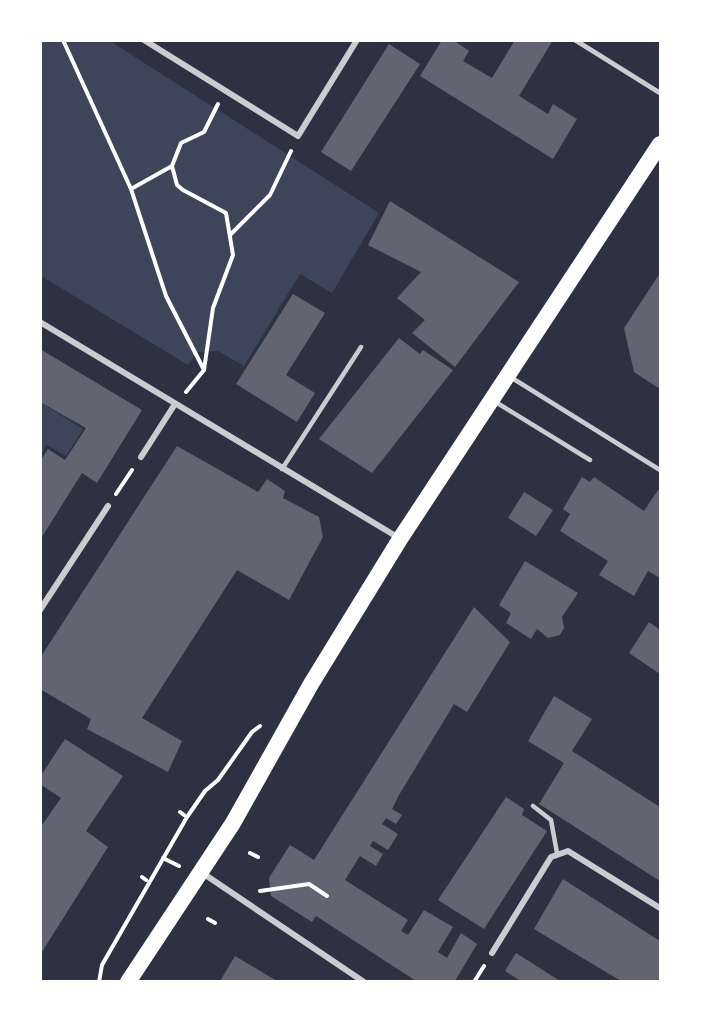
<svg xmlns="http://www.w3.org/2000/svg" width="701" height="1022" viewBox="0 0 701 1022" font-family="'Roboto Serif',serif">
	<style>
		.green { fill: #3c4559 }
		.building { fill: #626471 }
		.lines { fill: none; stroke-linecap: round; stroke-linejoin: round }
		.path { stroke: #fff; stroke-width: 4 }
		.service { stroke: #caccd0; stroke-width: 4.5 }
		.pedestrian { stroke: #caccd0; stroke-width: 5 }
		.minor { stroke: #caccd0; stroke-width: 6 }
		.trunk { stroke: #fff; stroke-width: 16 }
	</style>
	<rect width="100%" height="100%" fill="#2d3142"/>
	<!-- green -->
	<path class="green" d="M 41,41 L 110,41 L 379,213 L 332,293 L 300,274 L 244,366 L 218,351 L 198,352 L 188,365 L 41,276 Z
		M 41,403 L 83,429 L 66,456 L 47,445 L 41,455 Z"/>
	<!-- building -->
	<path class="building" d="M 442,40 L 453,40 L 469,51 L 463,61 L 492,78 L 515,40 L 553,40 L 519,96 L 548,114 L 553,104 L 577,119 L 553,159 L 420,76 Z
		M 389,44 L 420,64 L 351,171 L 321,152 Z
		M 390,201 L 519,282 L 455,367 L 412,333 L 425,320 L 397,298 L 421,272 L 368,245 Z
		M 660,273 L 660,389 L 634,372 L 624,328 Z
		M 293,294 L 325,313 L 286,375 L 315,393 L 297,422 L 236,384 Z
		M 399,338 L 420,354 L 423,350 L 453,370 L 372,473 L 319,439 Z
		M 40,349 L 142,410 L 97,483 L 82,473 L 40,540 L 40,461 L 48,449 L 65,460 L 86,428 L 40,402 Z
		M 177,446 L 258,492 L 267,479 L 285,491 L 283,498 L 319,517 L 323,537 L 289,600 L 237,570 L 142,718 L 182,741 L 168,772 L 87,729 L 91,719 L 40,689 L 40,658 Z
		M 582,477 L 590,482 L 594,477 L 644,511 L 658,490 L 660,491 L 660,578 L 648,571 L 634,596 L 599,575 L 608,561 L 560,531 L 570,514 L 563,509 Z
		M 524,492 L 553,510 L 536,536 L 508,518 Z
		M 525,561 L 578,593 L 562,617 L 564,628 L 560,635 L 548,638 L 537,629 L 531,639 L 506,623 L 511,613 L 499,605 Z
		M 474,607 L 510,642 L 467,712 L 454,704 L 399,795 L 392,809 L 402,815 L 396,824 L 386,818 L 382,824 L 398,834 L 388,850 L 373,841 L 370,846 L 383,854 L 376,866 L 360,856 L 345,880 L 408,920 L 401,931 L 408,935 L 424,910 L 453,927 L 438,952 L 447,958 L 461,933 L 477,944 L 455,981 L 416,981 L 316,916 L 312,922 L 271,896 L 269,878 L 290,845 L 314,860 Z
		M 649,622 L 660,630 L 660,674 L 629,653 Z
		M 554,696 L 592,719 L 572,751 L 660,807 L 660,881 L 539,804 L 564,763 L 528,741 Z
		M 65,739 L 123,776 L 86,831 L 108,847 L 40,955 L 40,828 L 61,798 L 40,784 L 40,777 Z
		M 506,797 L 524,809 L 522,815 L 547,831 L 484,929 L 438,900 Z
		M 563,879 L 660,941 L 660,981 L 621,981 L 534,929 Z
		M 516,953 L 560,981 L 521,981 L 505,971 Z
		M 235,956 L 277,981 L 220,981 Z"/>
	<g class="lines">
		<!-- path -->
		<path class="path" d="M 63,40 L 131,189 L 166,296 L 204,370
			M 172,166 L 177,185 L 183,190 L 226,213 L 233,255 L 213,308 L 204,370 L 186,392
			M 131,189 L 172,166 L 181,143 L 204,132 L 218,104
			M 231,234 L 270,195 L 291,151
			M 116,494 L 132,470
			M 180,812 L 184,815
			M 250,853 L 258,857
			M 163,858 L 179,866
			M 142,877 L 146,880
			M 260,891 L 309,884 L 327,896
			M 208,919 L 215,923
			M 99,982 L 102,965 L 187,817 L 205,791 L 218,780 L 252,732 L 260,726
			M 474,982 L 484,966"/>
		<!-- service -->
		<path class="service" d="M 512,378 L 660,470
			M 494,401 L 590,460
			M 282,469 L 361,347
			M 533,806 L 551,820 L 557,853"/>
		<!-- pedestrian -->
		<path class="pedestrian" d="M 575,40 L 660,93"/>
		<!-- minor -->
		<path class="minor" d="M 144,40 L 298,136 L 357,40
			M 40,322 L 399,538
			M 141,457 L 175,404
			M 40,610 L 108,506
			M 201,872 L 364,982
			M 492,953 L 551,857 L 568,851 L 660,908"/>
		<!-- trunk -->
		<path class="trunk" d="M 128,982 L 233,823 L 311,684 L 400,539 L 660,144"/>
	</g>
	<!-- border -->
	<rect width="701" height="1022" fill="none" stroke="#ffffff" stroke-width="84"/>
</svg>
